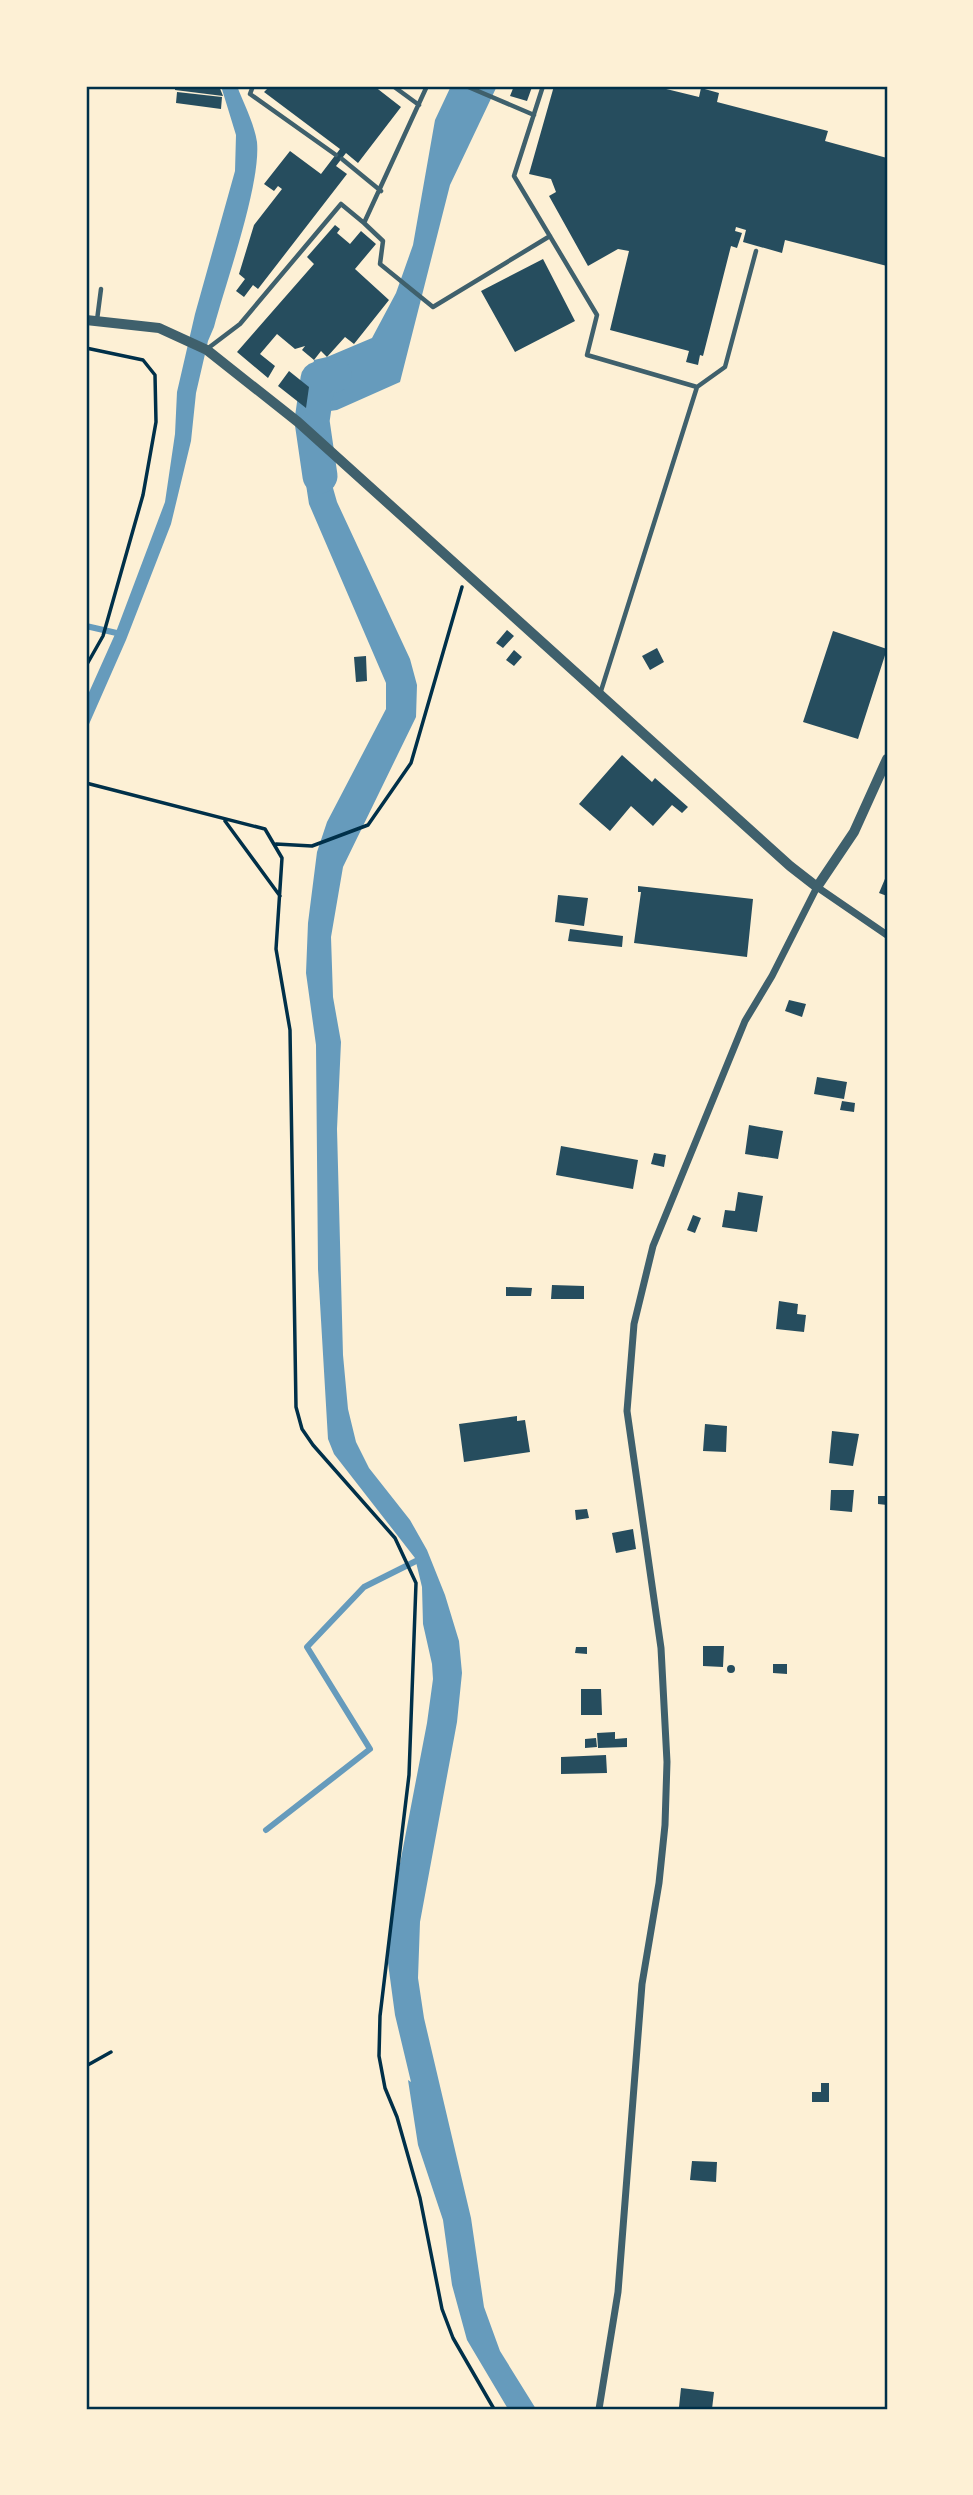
<svg xmlns="http://www.w3.org/2000/svg" width="973" height="2495" viewBox="0 0 973 2495" font-family="Lora,serif">
	<style>
		.water { fill: #669bbc }
		.lines { fill: none; stroke-linecap: round; stroke-linejoin: round }
		.stream { stroke: #669bbc; stroke-width: 6 }
		.river { stroke: #669bbc; stroke-width: 35 }
		.building { fill: #264d5e }
		.path { stroke: #003049; stroke-width: 3.5 }
		.service { stroke: #3f606c; stroke-width: 4.5 }
		.minor { stroke: #3f606c; stroke-width: 7 }
		.tertiary { stroke: #3f606c; stroke-width: 10 }
		.neatline { fill: none; stroke: #003049; stroke-width: 2.5 }
	</style>
	<rect width="100%" height="100%" fill="#fdf0d5"/>
	<!-- water -->
	<path class="water" d="M 221,86 L 237,86 C 244,104 254,123 257,142 C 261,184 226,282 214,327 L 208,341 L 196,393 L 191,441 L 171,524 L 126,640 L 86,731 L 86,699 L 116,632 L 165,502 L 175,434 L 177,392 L 195,314 L 235,171 L 236,135 Z
		M 451,86 L 497,86 L 450,185 L 400,382 L 337,410 L 323,412 L 318,422 L 309,405 L 306,408 L 314,360 L 327,357 L 372,338 L 396,293 L 413,245 L 435,120 Z
		M 307,424 L 314,429 L 314,441 L 321,446 L 337,502 L 410,659 L 417,685 L 416,717 L 343,867 L 331,937 L 333,997 L 341,1042 L 337,1129 L 343,1355 L 348,1409 L 356,1442 L 369,1468 L 410,1520 L 427,1550 L 445,1595 L 459,1641 L 462,1673 L 457,1722 L 420,1922 L 418,1978 L 424,2018 L 471,2218 L 484,2307 L 500,2351 L 536,2409 L 508,2409 L 467,2340 L 452,2285 L 443,2220 L 418,2145 L 408,2080 L 411,2082 L 395,2015 L 388,1963 L 393,1900 L 427,1723 L 433,1679 L 432,1664 L 423,1624 L 422,1587 L 415,1558 L 334,1454 L 328,1439 L 318,1269 L 316,1045 L 306,973 L 308,923 L 317,852 L 327,822 L 386,709 L 386,683 L 309,504 L 303,465 Z"/>
	<g class="lines">
		<!-- stream -->
		<path class="stream" d="M 86,626 L 121,634
			M 266,1830 L 370,1749 L 307,1647 L 364,1587 L 420,1559"/>
		<!-- river -->
		<path class="river" d="M 320,476 L 312,421 L 318,379 L 334,375"/>
	</g>
	<!-- building -->
	<path class="building" d="M 175,86 L 219,86 L 223,96 L 175,90 Z
		M 270,86 L 374,86 L 401,107 L 358,163 L 346,153 L 336,166 L 347,174 L 258,289 L 253,285 L 244,297 L 236,291 L 245,279 L 239,274 L 254,225 L 282,189 L 278,186 L 274,191 L 264,184 L 290,151 L 321,174 L 340,149 L 264,92 Z
		M 514,86 L 532,87 L 527,101 L 510,96 Z
		M 554,86 L 654,86 L 699,97 L 701,88 L 719,93 L 717,102 L 828,131 L 825,141 L 887,158 L 887,266 L 785,240 L 782,253 L 743,242 L 746,230 L 736,227 L 735,231 L 742,233 L 737,248 L 731,246 L 703,356 L 700,355 L 698,365 L 686,362 L 689,351 L 610,330 L 629,251 L 618,249 L 588,266 L 549,196 L 556,192 L 551,179 L 529,174 Z
		M 177,92 L 222,97 L 221,109 L 176,103 Z
		M 335,225 L 340,229 L 337,233 L 350,244 L 361,231 L 376,244 L 355,269 L 389,300 L 354,344 L 345,337 L 327,357 L 321,351 L 314,360 L 302,350 L 305,346 L 295,349 L 277,334 L 260,354 L 275,366 L 268,378 L 237,352 L 314,264 L 307,257 Z
		M 543,259 L 575,321 L 515,352 L 481,291 Z
		M 289,371 L 309,387 L 306,408 L 278,386 Z
		M 507,630 L 514,636 L 503,648 L 496,643 Z
		M 833,631 L 887,649 L 858,739 L 803,722 Z
		M 657,648 L 664,662 L 650,670 L 642,656 Z
		M 514,650 L 522,657 L 514,666 L 506,660 Z
		M 366,656 L 367,681 L 356,682 L 354,657 Z
		M 622,755 L 652,782 L 655,778 L 688,807 L 682,813 L 672,805 L 653,826 L 631,806 L 610,831 L 579,804 Z
		M 887,874 L 887,896 L 879,893 Z
		M 638,886 L 753,899 L 747,957 L 634,943 L 641,892 L 638,892 Z
		M 558,895 L 588,898 L 584,926 L 555,922 Z
		M 570,929 L 623,936 L 622,947 L 568,941 Z
		M 789,1000 L 806,1004 L 802,1017 L 785,1011 Z
		M 817,1077 L 847,1082 L 844,1099 L 814,1094 Z
		M 842,1101 L 855,1103 L 854,1112 L 840,1110 Z
		M 749,1125 L 783,1131 L 778,1159 L 745,1154 Z
		M 561,1146 L 638,1160 L 633,1189 L 556,1175 Z
		M 654,1153 L 666,1155 L 664,1167 L 651,1164 Z
		M 738,1192 L 763,1196 L 757,1232 L 722,1227 L 725,1210 L 735,1211 Z
		M 693,1215 L 701,1218 L 695,1233 L 687,1230 Z
		M 552,1285 L 584,1286 L 584,1299 L 551,1299 Z
		M 506,1287 L 532,1288 L 531,1296 L 506,1296 Z
		M 779,1301 L 798,1304 L 797,1314 L 806,1315 L 804,1332 L 776,1329 Z
		M 517,1416 L 517,1421 L 525,1420 L 530,1452 L 464,1462 L 459,1424 Z
		M 705,1424 L 727,1426 L 726,1452 L 703,1451 Z
		M 832,1431 L 859,1434 L 853,1466 L 829,1463 Z
		M 831,1490 L 854,1490 L 852,1512 L 830,1510 Z
		M 878,1496 L 887,1496 L 887,1505 L 878,1504 Z
		M 587,1509 L 589,1518 L 576,1520 L 575,1510 Z
		M 633,1529 L 636,1549 L 616,1553 L 612,1533 Z
		M 703,1646 L 724,1646 L 723,1667 L 703,1666 Z
		M 576,1647 L 587,1647 L 587,1654 L 575,1653 Z
		M 773,1664 L 787,1664 L 787,1674 L 773,1673 Z
		M727 1669a4 4 0 1 1 8 0a4 4 0 1 1-8 0Z
		M 581,1689 L 601,1689 L 602,1715 L 581,1715 Z
		M 615,1732 L 615,1739 L 627,1738 L 627,1747 L 598,1748 L 597,1733 Z
		M 596,1738 L 597,1747 L 585,1748 L 585,1739 Z
		M 606,1755 L 607,1773 L 561,1774 L 561,1757 Z
		M 821,2083 L 829,2083 L 829,2102 L 812,2102 L 812,2092 L 821,2092 Z
		M 692,2161 L 717,2162 L 716,2182 L 690,2180 Z
		M 681,2388 L 714,2392 L 712,2409 L 679,2407 Z"/>
	<g class="lines">
		<!-- path -->
		<path class="path" d="M 86,348 L 143,360 L 155,375 L 156,422 L 143,495 L 103,636 L 86,666
			M 86,783 L 265,829 L 282,858 L 276,949 L 290,1030 L 296,1407 L 302,1429 L 313,1445 L 395,1538 L 416,1583 L 409,1775 L 380,2016 L 379,2056 L 385,2088 L 397,2117 L 420,2198 L 442,2309 L 453,2338 L 494,2409
			M 225,821 L 280,896
			M 276,844 L 312,846 L 368,825 L 411,763 L 462,587
			M 86,2066 L 111,2052"/>
		<!-- service -->
		<path class="service" d="M 253,86 L 250,94 L 336,155
			M 393,86 L 419,105
			M 427,86 L 364,223 L 383,241 L 380,264 L 433,307 L 550,236
			M 466,86 L 534,115
			M 543,86 L 514,176 L 597,315 L 587,355 L 697,387 L 600,694
			M 342,159 L 381,191
			M 97,320 L 101,289
			M 207,349 L 240,324 L 341,204 L 364,223
			M 697,387 L 725,367 L 756,251"/>
		<!-- minor -->
		<path class="minor" d="M 599,2409 L 618,2292 L 642,1984 L 659,1883 L 665,1825 L 667,1762 L 661,1648 L 627,1411 L 634,1324 L 653,1246 L 745,1021 L 772,976 L 817,887 L 887,935"/>
		<!-- tertiary -->
		<path class="tertiary" d="M 86,320 L 159,328 L 207,350 L 298,422 L 790,866 L 817,887 L 854,832 L 887,759"/>
	</g>
	<!-- border -->
	<rect width="973" height="2495" fill="none" stroke="#fdf0d5" stroke-width="175"/>
	<rect x="88" y="88" width="798" height="2320" class="neatline"/>
</svg>
